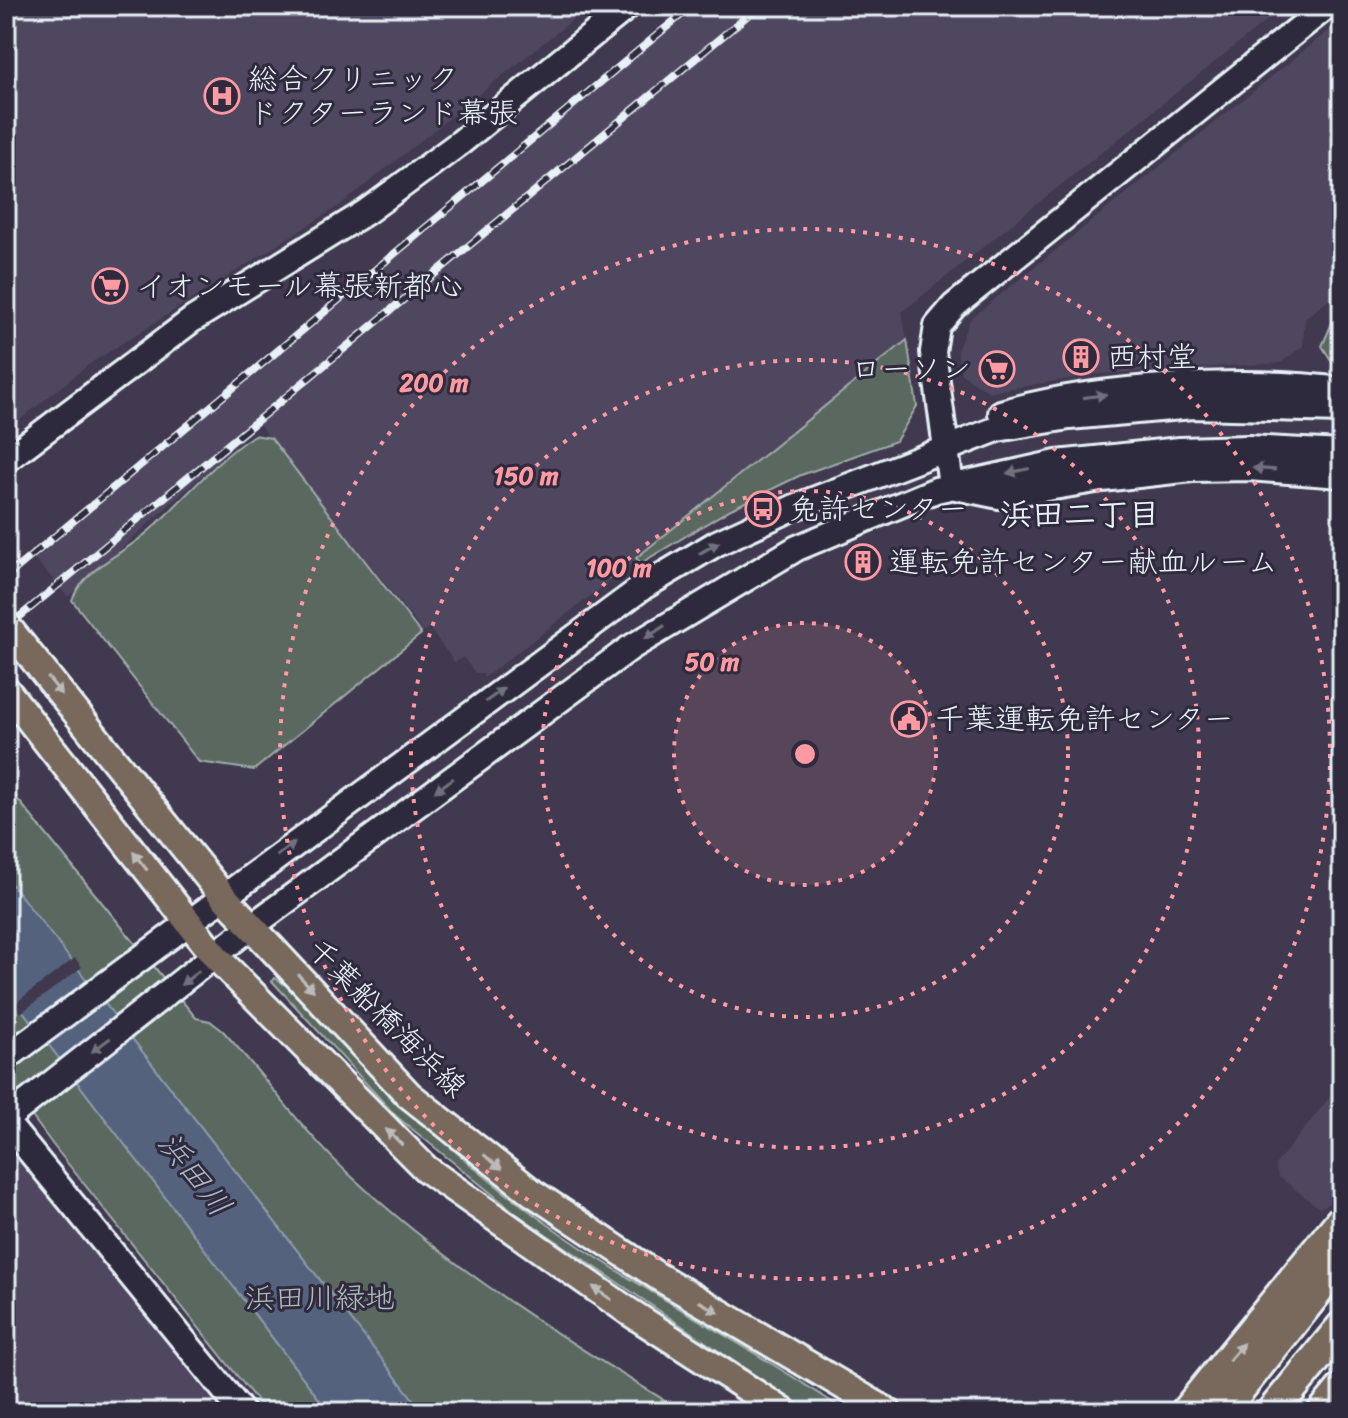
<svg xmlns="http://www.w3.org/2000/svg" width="1348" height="1418" viewBox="0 0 1348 1418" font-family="Sriracha,'Klee One',sans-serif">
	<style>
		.built { fill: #4f465e }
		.green { fill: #5a685e; stroke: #a1acab; stroke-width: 2 }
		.water { fill: #54627d; stroke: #8f9bae; stroke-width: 2 }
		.pier { fill: #40394f }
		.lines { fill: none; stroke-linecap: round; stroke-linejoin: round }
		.secondary-casing { stroke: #e8f1f8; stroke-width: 30 }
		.primary-casing { stroke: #e8f1f8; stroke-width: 32 }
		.highway-casing { stroke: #e8f1f8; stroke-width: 36 }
		.secondary { stroke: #2f2a3d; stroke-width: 24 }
		.primary { stroke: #78695c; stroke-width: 26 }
		.highway { stroke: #78695c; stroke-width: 30 }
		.rail-casing { stroke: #e8f1f8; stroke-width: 8 }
		.rail { stroke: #2f2a3d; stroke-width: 5; stroke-dasharray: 15; stroke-linecap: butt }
		.oneway { fill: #70707e }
		.oneway2 { fill: #bbbbba }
		.ring { fill: none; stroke: #ff9aa2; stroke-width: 4; stroke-dasharray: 4 8 }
		.labels { text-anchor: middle; stroke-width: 6; stroke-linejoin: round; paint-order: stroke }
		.poi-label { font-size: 30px; fill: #e8f1f8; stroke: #2f2a3d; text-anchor: start }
		.street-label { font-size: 30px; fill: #e8f1f8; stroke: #2f2a3d }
		.park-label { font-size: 30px; fill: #afbaba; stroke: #2f2a3d }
		.neighbourhood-label { font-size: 32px; font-weight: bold; fill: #e8f1f8; stroke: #2f2a3d }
		.water-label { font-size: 32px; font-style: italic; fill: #adb8c7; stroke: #2f2a3d }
		.centre { fill: #ff9aa2; stroke: #2f2a3d; stroke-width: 4 }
		.ring-label { font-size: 24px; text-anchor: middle; font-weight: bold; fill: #ff9aa2; stroke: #2f2a3d; stroke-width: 6; stroke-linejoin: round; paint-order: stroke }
	</style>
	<rect width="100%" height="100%" fill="#40394f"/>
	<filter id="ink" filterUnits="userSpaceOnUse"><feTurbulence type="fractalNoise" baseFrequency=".0125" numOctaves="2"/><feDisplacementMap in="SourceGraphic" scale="16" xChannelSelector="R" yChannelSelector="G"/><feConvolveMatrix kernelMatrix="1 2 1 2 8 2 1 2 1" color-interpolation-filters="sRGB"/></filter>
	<g filter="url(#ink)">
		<!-- built -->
		<path class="built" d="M 6,6 L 590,6 L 339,206 L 88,365 L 6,431 Z
			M 693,6 L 1285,6 L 902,312 L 907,339 L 636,561 L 484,678 L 482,673 L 475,673 L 463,657 L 455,663 L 429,628 L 423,632 L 259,424 L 68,597 L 35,559 Z
			M 1342,20 L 1342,290 L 1305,318 L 1303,346 L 1281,363 L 1099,374 L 989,392 L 961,374 L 957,351 L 970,319 Z
			M 1342,1082 L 1342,1189 L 1333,1202 L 1319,1208 L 1278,1176 L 1275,1165 Z
			M 6,1156 L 24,1163 L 221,1412 L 6,1412 Z"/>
		<!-- green -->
		<path class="green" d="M 1342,314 L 1342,371 L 1338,371 L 1322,346 L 1333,321 Z
			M 907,340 L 917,406 L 896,441 L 801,475 L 731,509 L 641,563 L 636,558 Z
			M 254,435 L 271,438 L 421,634 L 254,770 L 199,762 L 72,600 C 84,568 125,553 149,531 C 185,499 213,462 254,435 Z
			M 6,785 L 196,1018 L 210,1021 L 223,1031 C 267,1079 304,1133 352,1177 C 452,1270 568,1342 684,1412 L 266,1412 L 53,1145 L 6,1081 Z
			M 275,978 L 288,987 C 362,1066 437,1142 524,1207 C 626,1284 742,1340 847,1412 L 809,1412 L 518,1215 L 396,1116 L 272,981 Z"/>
		<!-- water -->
		<path class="water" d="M 6,877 L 50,933 L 423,1412 L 329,1412 L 6,989 Z"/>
		<!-- pier -->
		<path class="pier" d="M 75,958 L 82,967 L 21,1013 L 14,1004 Z"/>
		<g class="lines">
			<defs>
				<path id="secondary" d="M 1327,6 L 954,306 L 937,326 L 933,352 L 951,486 L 999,496 L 1102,479 L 1192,469 L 1248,468 L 1342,475
					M 1001,413 C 1093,386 1246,377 1342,390
					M 6,460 L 192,320 L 366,212 L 461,142 L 628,6
					M 6,1058 L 643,587 L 717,543 L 795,507 L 997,429 L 1069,417 L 1193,406 L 1342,410
					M 6,1119 L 252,926 L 630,648 L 797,548 L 936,490 L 1057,463 L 1180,450 L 1248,448 L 1342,453
					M 6,1122 L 242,1412"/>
				<path id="primary" d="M 6,625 L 223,896 L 409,1095 L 533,1193 L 659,1277 L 888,1412
					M 6,690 L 216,957 L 426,1169 L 628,1311 L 784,1412"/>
				<path id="highway" d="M 1186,1412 L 1342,1220
					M 1221,1412 L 1342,1260
					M 1272,1412 L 1342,1327
					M 1323,1412 L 1342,1389"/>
			</defs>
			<!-- secondary casing -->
			<use href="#secondary" class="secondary-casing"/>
			<!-- primary casing -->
			<use href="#primary" class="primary-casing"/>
			<!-- highway casing -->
			<use href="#highway" class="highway-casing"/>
			<!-- secondary -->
			<use href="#secondary" class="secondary"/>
			<!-- primary -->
			<use href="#primary" class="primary"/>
			<!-- highway -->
			<use href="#highway" class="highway"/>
			<defs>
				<path id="rail" d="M 6,577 L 692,6
					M 6,628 L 759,6"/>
			</defs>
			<!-- rail casing -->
			<use href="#rail" class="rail-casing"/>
			<!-- rail -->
			<use href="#rail" class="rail"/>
		</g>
		<!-- one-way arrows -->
		<defs><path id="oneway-solid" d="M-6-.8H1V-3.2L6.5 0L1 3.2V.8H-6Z" transform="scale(2)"/></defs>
		<g class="oneway">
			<use href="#oneway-solid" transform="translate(1095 396) rotate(-8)"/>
			<use href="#oneway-solid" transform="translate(1264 469) rotate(-176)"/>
			<use href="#oneway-solid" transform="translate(1018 471) rotate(168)"/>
			<use href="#oneway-solid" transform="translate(709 548) rotate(-30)"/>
			<use href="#oneway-solid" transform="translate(655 632) rotate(147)"/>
			<use href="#oneway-solid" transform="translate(495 695) rotate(-36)"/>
			<use href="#oneway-solid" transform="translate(444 785) rotate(144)"/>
			<use href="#oneway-solid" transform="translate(286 849) rotate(-36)"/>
			<use href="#oneway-solid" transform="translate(190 978) rotate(142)"/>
			<use href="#oneway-solid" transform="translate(101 1045) rotate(143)"/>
		</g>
		<g class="oneway2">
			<use href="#oneway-solid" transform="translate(55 686) rotate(51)"/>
			<use href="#oneway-solid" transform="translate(140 861) rotate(-128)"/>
			<use href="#oneway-solid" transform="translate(306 983) rotate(46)"/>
			<use href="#oneway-solid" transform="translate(394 1137) rotate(-136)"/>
			<use href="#oneway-solid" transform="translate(493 1162) rotate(38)"/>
			<use href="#oneway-solid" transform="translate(602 1293) rotate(-145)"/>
			<use href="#oneway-solid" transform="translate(709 1307) rotate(30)"/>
			<use href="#oneway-solid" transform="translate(1236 1352) rotate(-50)"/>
		</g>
	</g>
	<!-- distance rings -->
	<circle cx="805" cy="754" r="131" fill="#ff9aa2" fill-opacity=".12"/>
	<g class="ring">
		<circle cx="805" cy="754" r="131"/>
		<circle cx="805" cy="754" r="263"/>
		<circle cx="805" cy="754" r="394"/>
		<circle cx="805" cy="754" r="525"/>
	</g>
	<!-- icons -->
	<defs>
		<symbol id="hospital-ring" viewBox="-11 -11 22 22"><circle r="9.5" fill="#2f2a3d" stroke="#ff9aa2" stroke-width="1.5"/><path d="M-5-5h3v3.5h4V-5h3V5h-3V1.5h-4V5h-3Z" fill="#ff9aa2"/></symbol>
		<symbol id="supermarket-ring" viewBox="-11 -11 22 22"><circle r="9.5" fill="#2f2a3d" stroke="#ff9aa2" stroke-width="1.5"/><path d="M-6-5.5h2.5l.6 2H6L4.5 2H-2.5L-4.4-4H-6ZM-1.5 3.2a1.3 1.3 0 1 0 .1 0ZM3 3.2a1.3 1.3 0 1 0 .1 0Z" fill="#ff9aa2"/></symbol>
		<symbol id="building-ring" viewBox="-11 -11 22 22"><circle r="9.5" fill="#2f2a3d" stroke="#ff9aa2" stroke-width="1.5"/><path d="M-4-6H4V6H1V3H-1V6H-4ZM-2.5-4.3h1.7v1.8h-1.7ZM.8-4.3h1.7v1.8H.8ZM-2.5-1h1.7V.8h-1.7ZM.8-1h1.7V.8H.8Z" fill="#ff9aa2"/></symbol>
		<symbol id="bus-ring" viewBox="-11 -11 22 22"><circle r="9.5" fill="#2f2a3d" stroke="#ff9aa2" stroke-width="1.5"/><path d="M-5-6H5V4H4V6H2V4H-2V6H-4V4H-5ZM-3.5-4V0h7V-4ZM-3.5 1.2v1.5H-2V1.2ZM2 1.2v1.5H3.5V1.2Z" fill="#ff9aa2"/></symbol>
		<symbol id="civic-ring" viewBox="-11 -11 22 22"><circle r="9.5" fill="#2f2a3d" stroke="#ff9aa2" stroke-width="1.5"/><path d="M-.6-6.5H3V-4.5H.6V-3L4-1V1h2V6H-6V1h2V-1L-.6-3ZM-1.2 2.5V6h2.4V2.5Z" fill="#ff9aa2"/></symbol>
	</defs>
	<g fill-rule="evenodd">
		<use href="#hospital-ring" x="202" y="76" width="40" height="40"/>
		<use href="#supermarket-ring" x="90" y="266" width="40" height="40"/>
		<use href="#building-ring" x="1061" y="337" width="40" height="40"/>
		<use href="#supermarket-ring" x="977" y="349" width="40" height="40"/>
		<use href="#bus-ring" x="743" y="489" width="40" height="40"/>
		<use href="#building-ring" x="843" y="542" width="40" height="40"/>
		<use href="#civic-ring" x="889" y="699" width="40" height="40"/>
	</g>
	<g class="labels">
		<!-- poi labels -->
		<g class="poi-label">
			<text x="248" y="89">総合クリニック<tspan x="248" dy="34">ドクターランド幕張</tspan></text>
			<text x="136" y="296">イオンモール幕張新都心</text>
			<text x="1107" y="367">西村堂</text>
			<text x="971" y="379" text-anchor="end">ローソン</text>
			<text x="789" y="519">免許センター</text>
			<text x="889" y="572">運転免許センター献血ルーム</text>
			<text x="935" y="729">千葉運転免許センター</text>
		</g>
		<!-- street labels -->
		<g class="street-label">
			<text transform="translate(387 1018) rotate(45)" y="10">千葉船橋海浜線</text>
		</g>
		<!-- park labels -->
		<g class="park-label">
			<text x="320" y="1308">浜田川緑地</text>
		</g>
		<!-- neighbourhood labels -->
		<g class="neighbourhood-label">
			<text x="1080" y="525">浜田二丁目</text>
		</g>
		<!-- water labels -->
		<g class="water-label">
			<text transform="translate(195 1174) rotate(52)" y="11">浜田川</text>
		</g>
	</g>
	<circle cx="805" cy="754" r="12" class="centre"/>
	<g class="ring-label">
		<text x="434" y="391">200 m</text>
		<text x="526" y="484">150 m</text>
		<text x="619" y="576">100 m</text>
		<text x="712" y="670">50 m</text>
	</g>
	<!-- margin -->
	<rect width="1348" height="1418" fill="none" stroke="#2f2a3d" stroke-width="32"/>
	<rect x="16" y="16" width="1316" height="1386" fill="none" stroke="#e8f1f8" stroke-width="3" filter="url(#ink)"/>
</svg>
